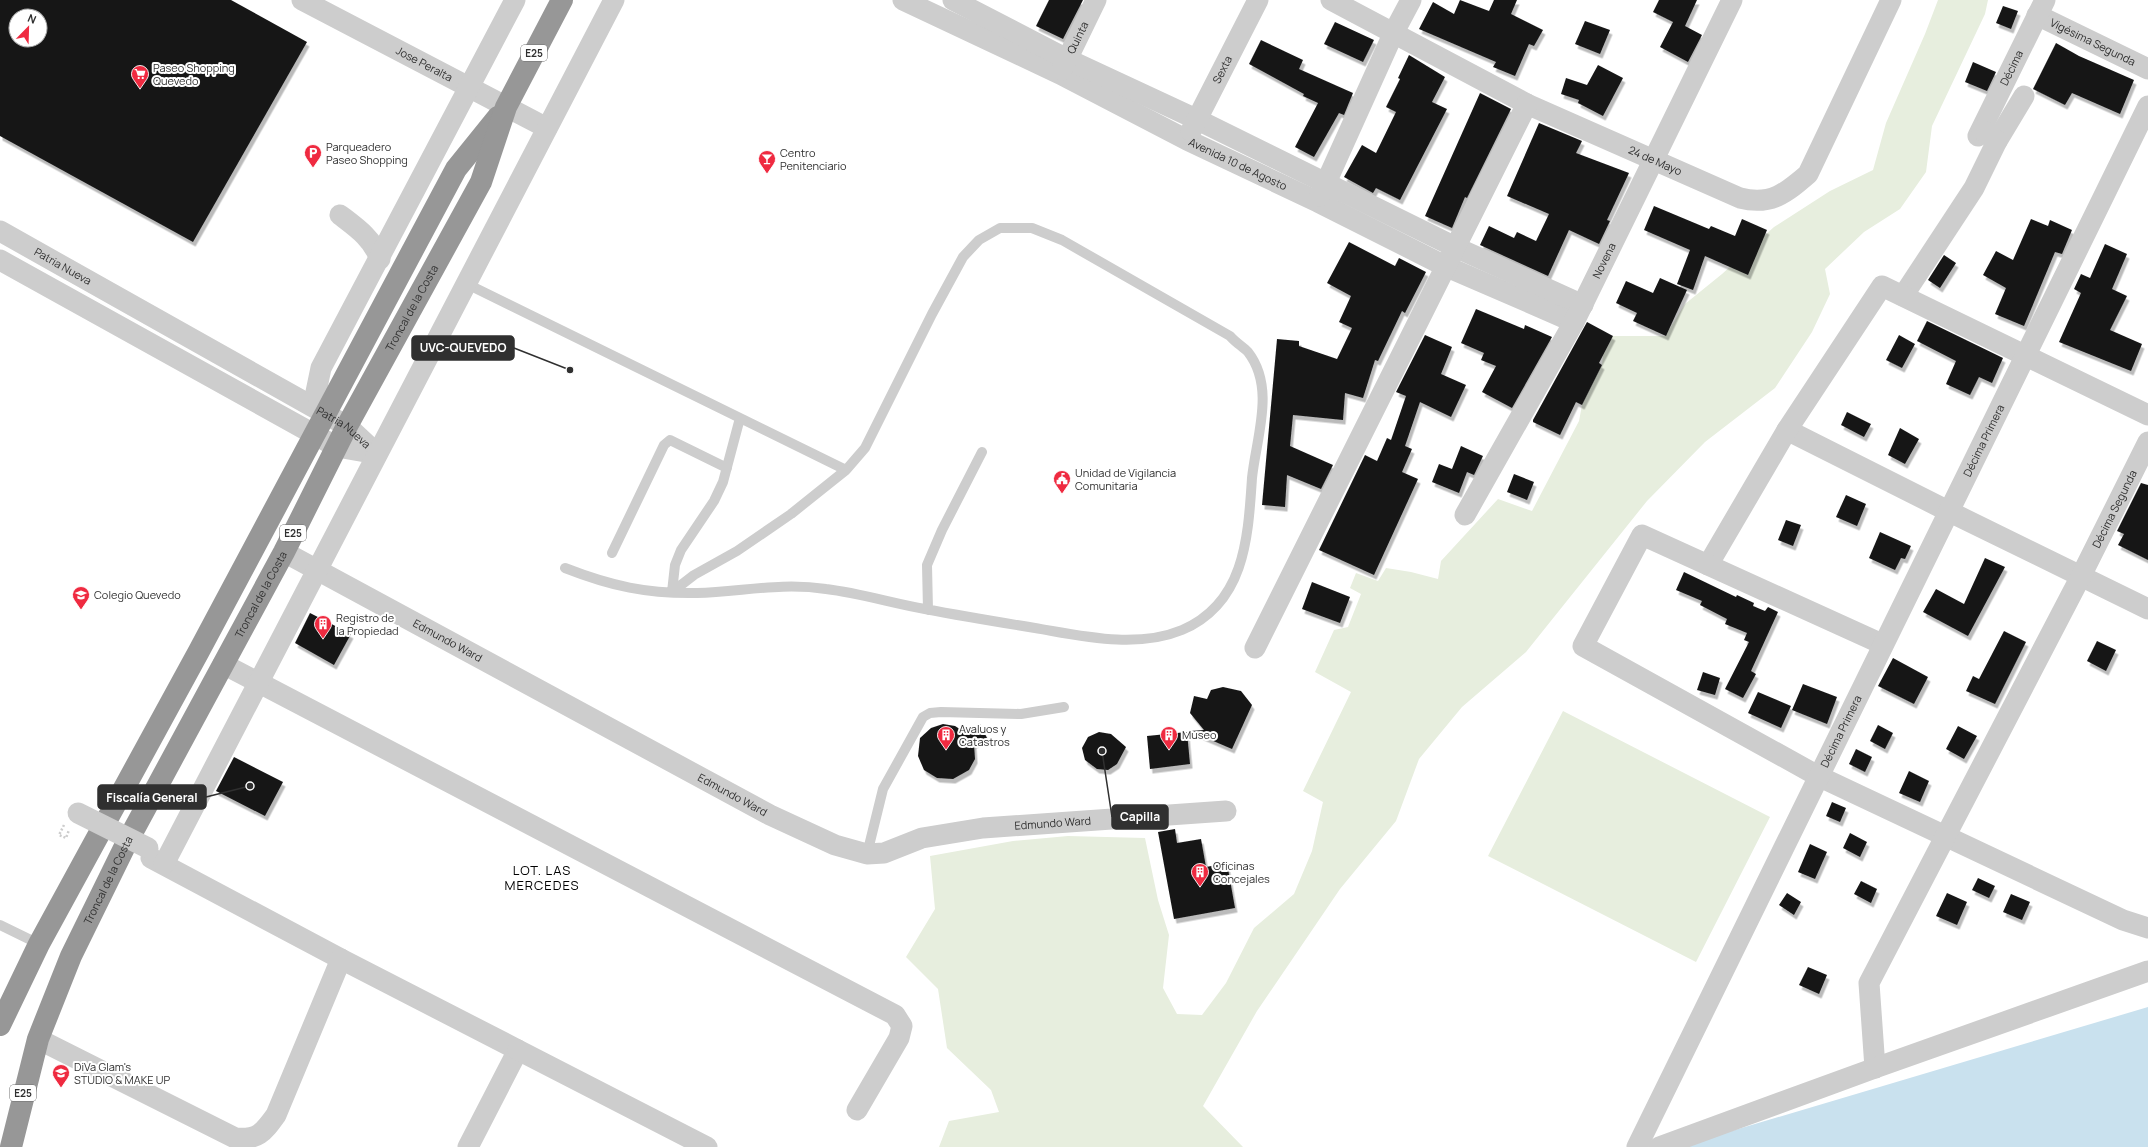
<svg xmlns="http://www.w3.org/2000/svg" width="2148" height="1147" viewBox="0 0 2148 1147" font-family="Manrope,sans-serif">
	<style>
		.green { fill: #e7eede }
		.water { fill: #c9e1ee }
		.building { fill: #171717; fill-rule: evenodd; filter: url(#shadow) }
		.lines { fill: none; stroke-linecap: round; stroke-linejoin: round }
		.path { stroke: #cdcdcd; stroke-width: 2.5; stroke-dasharray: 2 2; stroke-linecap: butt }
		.lane { stroke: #cdcdcd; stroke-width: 10 }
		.street { stroke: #cdcdcd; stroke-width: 21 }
		.highway { stroke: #979797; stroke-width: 22 }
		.street-bridge { stroke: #cdcdcd; stroke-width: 21 }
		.labels { text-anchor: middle; stroke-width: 4; stroke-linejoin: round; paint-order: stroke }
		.shield { fill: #fff; stroke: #6e6e6e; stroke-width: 1 }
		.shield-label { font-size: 10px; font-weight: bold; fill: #303030 }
		.street-label { font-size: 11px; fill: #303030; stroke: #fff }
		.poi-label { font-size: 11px; fill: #303030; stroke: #fff; text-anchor: start }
		.quarter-label { font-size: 13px; letter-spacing: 1px; fill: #000; stroke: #fff }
		.leader { fill: none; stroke: #303030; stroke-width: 1.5 }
		.callout-dot { fill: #303030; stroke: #fff; stroke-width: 1.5 }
		.callout { fill: #303030; stroke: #303030; stroke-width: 1.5 }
		.callout-label { font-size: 12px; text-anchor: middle; font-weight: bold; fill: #fff }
	</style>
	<defs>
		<filter id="shadow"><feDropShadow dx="2.5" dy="4.5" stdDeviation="0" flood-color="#0004"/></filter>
	</defs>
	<rect width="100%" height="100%" fill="#fff"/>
	<!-- green -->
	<path class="green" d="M 1938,0 L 1988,0 L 1985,14 L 1932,126 L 1926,172 L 1900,209 L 1864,232 L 1825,269 L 1830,294 L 1812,332 L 1775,388 L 1705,442 L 1647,501 L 1526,652 L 1462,707 L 1419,759 L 1396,821 L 1340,889 L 1257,1011 L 1203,1106 L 1243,1147 L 939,1147 L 949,1121 L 999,1112 L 991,1090 L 947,1048 L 938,989 L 906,957 L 935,909 L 930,856 L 1013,841 L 1068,836 L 1145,838 L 1158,900 L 1169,935 L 1163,988 L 1177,1014 L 1202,1015 L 1226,983 L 1254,928 L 1294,894 L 1312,851 L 1323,802 L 1303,791 L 1351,692 L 1315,672 L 1334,630 L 1348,627 L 1361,594 L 1350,588 L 1356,573 L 1378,581 L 1386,568 L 1411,572 L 1438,579 L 1441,561 L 1498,499 L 1532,511 L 1579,421 L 1582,405 L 1602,365 L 1603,355 L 1613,336 L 1665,336 L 1685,304 L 1722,274 L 1774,227 L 1830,191 L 1873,170 L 1886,123 L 1925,34 Z
		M 1563,711 L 1770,817 L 1696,962 L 1488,856 Z"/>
	<!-- water -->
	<path class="water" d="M 2148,1007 L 2148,1147 L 1678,1147 Z"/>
	<!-- building -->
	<path class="building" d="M 0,0 L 231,0 L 307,42 L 193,242 L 0,136 ZM 16,16 L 40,16 L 40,40 L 16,40 Z
		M 1049,0 L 1083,0 L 1063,39 L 1036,26 Z
		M 1460,0 L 1489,11 L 1494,0 L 1517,0 L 1511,14 L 1543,30 L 1534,46 L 1529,44 L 1515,76 L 1493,67 L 1496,62 L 1419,29 L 1433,2 L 1454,14 Z
		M 1659,0 L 1697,0 L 1685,26 L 1702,35 L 1688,62 L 1660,47 L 1673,22 L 1653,12 Z
		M 2003,6 L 2018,11 L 2011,29 L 1996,23 Z
		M 1585,21 L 1610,30 L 1600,54 L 1575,44 Z
		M 1335,22 L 1374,40 L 1363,62 L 1324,44 Z
		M 1261,40 L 1303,60 L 1299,69 L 1353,93 L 1344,115 L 1339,113 L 1314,157 L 1295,147 L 1318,103 L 1303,96 L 1304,94 L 1249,64 Z
		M 2056,43 L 2079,56 L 2134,80 L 2120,114 L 2072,93 L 2065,105 L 2033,89 Z
		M 1409,55 L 1445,77 L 1432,102 L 1447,109 L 1400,200 L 1376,188 L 1373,193 L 1344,177 L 1362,145 L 1376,153 L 1396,112 L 1386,107 L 1400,79 L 1398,78 Z
		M 1973,62 L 1996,72 L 1987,91 L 1965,82 Z
		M 1598,65 L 1623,78 L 1603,116 L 1578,103 L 1579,100 L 1561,94 L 1566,78 L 1587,85 Z
		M 1480,93 L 1511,109 L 1467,198 L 1465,197 L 1452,228 L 1425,216 Z
		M 1539,123 L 1582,141 L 1576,153 L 1629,173 L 1607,220 L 1610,221 L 1599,244 L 1569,230 L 1548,276 L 1480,245 L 1489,226 L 1514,238 L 1517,232 L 1536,241 L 1549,214 L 1507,196 Z
		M 1654,206 L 1709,229 L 1711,226 L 1735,236 L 1742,219 L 1767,230 L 1748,275 L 1705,256 L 1693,290 L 1677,284 L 1690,250 L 1644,230 Z
		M 2031,219 L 2048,226 L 2050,220 L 2072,230 L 2062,254 L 2055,252 L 2024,326 L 1995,314 L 2006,288 L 1983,275 L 1996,251 L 2013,260 Z
		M 1349,242 L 1395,266 L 1399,258 L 1426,272 L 1405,313 L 1402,311 L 1378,361 L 1375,360 L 1363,398 L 1345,393 L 1343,420 L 1293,415 L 1290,446 L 1333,465 L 1321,489 L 1287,475 L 1285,507 L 1262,505 L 1277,339 L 1299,341 L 1299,346 L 1337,359 L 1352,328 L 1339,322 L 1351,296 L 1327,283 Z
		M 2105,244 L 2127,254 L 2112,289 L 2127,296 L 2110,330 L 2142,344 L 2131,371 L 2059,342 L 2081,293 L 2074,289 L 2081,274 L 2090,278 Z
		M 1944,255 L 1956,263 L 1940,288 L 1928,280 Z
		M 1660,278 L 1687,290 L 1666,336 L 1633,321 L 1637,313 L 1616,303 L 1626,281 L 1653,293 Z
		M 1476,309 L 1524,329 L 1525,325 L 1552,337 L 1512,408 L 1482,392 L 1496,366 L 1481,360 L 1484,353 L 1461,343 Z
		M 1927,321 L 2003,358 L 1992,383 L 1979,377 L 1970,395 L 1946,384 L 1956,361 L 1917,341 Z
		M 1587,322 L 1613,336 L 1599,363 L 1602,365 L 1582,405 L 1576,402 L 1560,435 L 1533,422 L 1533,420 Z
		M 1425,335 L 1452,347 L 1441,374 L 1466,385 L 1451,417 L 1420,402 L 1405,446 L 1412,449 L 1402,472 L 1418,479 L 1374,575 L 1319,550 L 1365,455 L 1377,461 L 1387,438 L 1391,440 L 1406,396 L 1396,392 Z
		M 1899,335 L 1915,344 L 1902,368 L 1886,360 Z
		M 1847,412 L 1871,424 L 1864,437 L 1841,425 Z
		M 1900,428 L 1919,439 L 1905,464 L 1888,455 Z
		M 1461,446 L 1483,456 L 1474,475 L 1467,472 L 1459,493 L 1432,482 L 1439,464 L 1452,469 Z
		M 1514,474 L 1534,482 L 1527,500 L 1507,492 Z
		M 2141,483 L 2148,485 L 2148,560 L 2118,545 L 2124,534 L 2117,531 Z
		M 1846,495 L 1866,504 L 1857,526 L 1836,517 Z
		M 1786,520 L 1801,525 L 1793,546 L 1778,540 Z
		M 1880,532 L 1911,546 L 1905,559 L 1901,558 L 1895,570 L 1869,558 Z
		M 1985,558 L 2005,567 L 1968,636 L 1923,612 L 1936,589 L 1964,604 Z
		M 1684,572 L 1736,597 L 1737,595 L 1754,603 L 1753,606 L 1765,611 L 1768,607 L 1778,612 L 1751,671 L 1756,674 L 1743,698 L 1725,689 L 1749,642 L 1744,640 L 1747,633 L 1725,624 L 1727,619 L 1700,605 L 1702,601 L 1676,590 Z
		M 1312,582 L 1350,597 L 1340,623 L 1302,609 Z
		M 310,613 L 351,634 L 334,665 L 295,643 Z
		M 2004,631 L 2026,642 L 1995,704 L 1966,691 L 1973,676 L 1979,679 Z
		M 2097,641 L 2116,650 L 2106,671 L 2087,661 Z
		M 1893,658 L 1928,677 L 1914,704 L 1878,686 Z
		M 1703,672 L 1720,678 L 1715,695 L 1697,690 Z
		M 1803,684 L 1837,697 L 1827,724 L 1792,710 Z
		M 1223,687 L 1241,691 L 1252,705 L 1232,749 L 1190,731 L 1204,730 L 1190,713 L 1194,696 L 1207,699 L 1211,690 Z
		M 1758,692 L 1791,706 L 1781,728 L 1748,713 Z
		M 943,724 L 955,726 L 966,733 L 980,724 L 987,738 L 974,744 L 975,759 L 969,770 L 953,779 L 937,778 L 924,770 L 918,756 L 920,738 L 931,728 Z
		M 1878,725 L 1893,733 L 1885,749 L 1870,741 Z
		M 1958,726 L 1977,736 L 1964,759 L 1946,749 Z
		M 1099,732 L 1111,734 L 1126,747 L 1117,764 L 1108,770 L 1097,769 L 1085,760 L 1082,748 L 1088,737 Z
		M 1187,732 L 1190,764 L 1150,769 L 1147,736 Z
		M 1856,749 L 1872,757 L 1865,772 L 1849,764 Z
		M 234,757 L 283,782 L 265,816 L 216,791 Z
		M 1909,771 L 1929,781 L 1920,802 L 1899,793 Z
		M 1832,802 L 1846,808 L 1840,822 L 1826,816 Z
		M 1175,829 L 1177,843 L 1201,839 L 1206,867 L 1227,863 L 1235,908 L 1174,919 L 1158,832 Z
		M 1850,833 L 1867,842 L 1860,857 L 1843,848 Z
		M 1810,844 L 1827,852 L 1815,879 L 1798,872 Z
		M 1978,878 L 1995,886 L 1989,898 L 1972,890 Z
		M 1861,881 L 1877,889 L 1871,903 L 1854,894 Z
		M 1787,893 L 1801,902 L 1794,915 L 1779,905 Z
		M 1947,893 L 1967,902 L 1957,925 L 1936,916 Z
		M 2011,894 L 2030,902 L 2022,920 L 2003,912 Z
		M 1808,967 L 1827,975 L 1819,994 L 1799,985 Z"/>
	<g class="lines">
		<!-- path -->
		<path class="path" d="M 64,825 L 59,835 L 66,838 L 69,830"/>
		<!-- lane -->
		<path class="lane" d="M 467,284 L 846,470
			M 612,553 L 664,445 L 670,440 L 727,468
			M 565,568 C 611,586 647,594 697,593 C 741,592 780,582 826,589 C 859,593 892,603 925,609 C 962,616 998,622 1035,628 C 1082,636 1136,649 1182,630 C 1245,603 1248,538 1252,478 C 1256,438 1276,388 1248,352 C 1243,347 1235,342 1230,336 L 1062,240 L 1032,228 L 1000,228 L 979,240 L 963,257 L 932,314 L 865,448 L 846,470 L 791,514 L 737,551 L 694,575 L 672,592
			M 672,592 L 675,565 L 681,550 L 714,501 L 723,482 L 740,418
			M 928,610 L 927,565 L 942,530 L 982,452
			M 867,854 L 883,789 L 923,717 L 930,713 L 941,712 L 1021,714 L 1064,707
			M 0,925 L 39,944"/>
		<!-- street -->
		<g class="street">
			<path id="s1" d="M 302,0 L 547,128"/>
			<path id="s2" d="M 903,0 L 1060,74 L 1187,140 L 1318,202 L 1445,266 L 1574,322"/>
			<path d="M 953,0 L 1067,59 L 1196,119 L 1455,247 L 1583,305"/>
			<path id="s3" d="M 1331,0 L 1527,104 L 1740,198 C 1771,206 1786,193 1808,174 L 1891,0"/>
			<path id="s4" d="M 2037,15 L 2148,69"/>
			<path id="s5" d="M 1062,70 L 1096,0"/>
			<path id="s6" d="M 1191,131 L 1258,0"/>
			<path id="s7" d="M 1978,136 L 2045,0"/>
			<path d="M 1997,141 L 2024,96"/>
			<path d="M 1320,196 L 1394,32 L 1411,0"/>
			<path d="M 340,215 C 357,228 372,238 380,259"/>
			<path id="s8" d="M 0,231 L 347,426 L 377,454"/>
			<path d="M 0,260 L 337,447 L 377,454"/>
			<path d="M 1903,296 L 1974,188 L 1997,141 L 1982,130"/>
			<path d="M 325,414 L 316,392 L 321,368 L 515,0"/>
			<path d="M 1787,430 L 1948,511 L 2148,609"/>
			<path id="s9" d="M 1465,515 L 1574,322 L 1732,0"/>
			<path id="s10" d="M 284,552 L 770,815 L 835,845 L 867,854 L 884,853 L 922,838 L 983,828 L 1226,811"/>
			<path d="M 1708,565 L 1787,430 L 1882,286 L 2148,415"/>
			<path d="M 1882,644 L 1642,535 L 1583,646 L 1818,776 L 2123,920 L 2148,928"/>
			<path d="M 1255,648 L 1527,104"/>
			<path d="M 223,664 L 895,1015 L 902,1026 L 899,1038 L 857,1110"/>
			<path d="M 151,858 L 341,959"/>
			<path d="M 164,864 L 614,0"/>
			<path d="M 38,1039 L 235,1138 C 258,1140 263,1133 276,1115 L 341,959 L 518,1050 L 468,1147"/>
			<path d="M 518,1050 L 707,1147"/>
			<path id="s11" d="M 1875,1068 L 1869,983 L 2081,576 L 2148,442"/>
			<path id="s12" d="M 1637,1147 L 2148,106"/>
			<path d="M 1659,1147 L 1875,1068 L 2148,971"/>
		</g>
		<!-- highway -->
		<g class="highway">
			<path d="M 0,1025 L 39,944 L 199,651 L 456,169 L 498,117"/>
			<path id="s13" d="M 11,1147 L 38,1039 L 71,956 L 126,844 L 284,552 L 347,426 L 481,182 L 506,107 L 562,0"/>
		</g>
		<!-- street-bridge -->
		<path class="street-bridge" d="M 78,813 L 148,848"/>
	</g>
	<!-- icons -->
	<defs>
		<symbol id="supermarket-pin" viewBox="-11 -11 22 30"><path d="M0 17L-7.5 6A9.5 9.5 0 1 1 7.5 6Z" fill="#ef2a40" stroke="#fff"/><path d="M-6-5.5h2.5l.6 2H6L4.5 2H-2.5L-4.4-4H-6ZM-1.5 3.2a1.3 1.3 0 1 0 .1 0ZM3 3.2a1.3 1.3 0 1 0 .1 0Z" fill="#fff"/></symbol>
		<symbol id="parking-pin" viewBox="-11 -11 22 30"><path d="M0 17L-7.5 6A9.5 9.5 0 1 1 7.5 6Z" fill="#ef2a40" stroke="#fff"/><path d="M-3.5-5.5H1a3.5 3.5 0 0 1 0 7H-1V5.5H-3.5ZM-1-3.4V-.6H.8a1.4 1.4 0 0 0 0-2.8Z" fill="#fff"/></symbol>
		<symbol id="bar-pin" viewBox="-11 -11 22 30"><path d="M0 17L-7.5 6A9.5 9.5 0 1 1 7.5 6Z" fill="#ef2a40" stroke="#fff"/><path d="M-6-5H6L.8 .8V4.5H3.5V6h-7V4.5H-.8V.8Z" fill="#fff"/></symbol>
		<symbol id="civic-pin" viewBox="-11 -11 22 30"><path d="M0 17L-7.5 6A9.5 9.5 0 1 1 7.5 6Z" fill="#ef2a40" stroke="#fff"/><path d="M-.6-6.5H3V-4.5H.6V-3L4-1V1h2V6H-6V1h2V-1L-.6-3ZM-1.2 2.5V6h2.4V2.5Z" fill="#fff"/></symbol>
		<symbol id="school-pin" viewBox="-11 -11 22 30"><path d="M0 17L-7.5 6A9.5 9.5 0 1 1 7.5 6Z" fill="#ef2a40" stroke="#fff"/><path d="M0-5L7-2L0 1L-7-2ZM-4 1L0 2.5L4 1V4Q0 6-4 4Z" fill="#fff"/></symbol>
		<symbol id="building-pin" viewBox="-11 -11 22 30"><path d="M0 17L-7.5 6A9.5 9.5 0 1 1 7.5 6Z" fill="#ef2a40" stroke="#fff"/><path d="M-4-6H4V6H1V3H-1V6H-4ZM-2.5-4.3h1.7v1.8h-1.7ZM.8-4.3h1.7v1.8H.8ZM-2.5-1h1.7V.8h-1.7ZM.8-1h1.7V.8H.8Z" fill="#fff"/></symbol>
	</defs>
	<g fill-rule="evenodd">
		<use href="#supermarket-pin" x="130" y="64" width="20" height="27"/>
		<use href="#parking-pin" x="303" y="143" width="20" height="27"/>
		<use href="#bar-pin" x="757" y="149" width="20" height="27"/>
		<use href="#civic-pin" x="1052" y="469" width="20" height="27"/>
		<use href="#school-pin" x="71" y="585" width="20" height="27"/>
		<use href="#building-pin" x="313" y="614" width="20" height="27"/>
		<use href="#building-pin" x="936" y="725" width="20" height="27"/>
		<use href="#building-pin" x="1159" y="725" width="20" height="27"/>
		<use href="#building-pin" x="1190" y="862" width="20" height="27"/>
		<use href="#school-pin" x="51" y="1063" width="20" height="27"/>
	</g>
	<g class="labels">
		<!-- shield labels -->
		<g class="shield">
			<rect x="521" y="45" width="26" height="16" rx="3"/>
			<rect x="280" y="525" width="26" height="16" rx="3"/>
			<rect x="10" y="1085" width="26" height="16" rx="3"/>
		</g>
		<g class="shield-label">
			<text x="534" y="57">E25</text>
			<text x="293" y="537">E25</text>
			<text x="23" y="1097">E25</text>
		</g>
		<!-- street labels -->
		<g class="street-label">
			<text dy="4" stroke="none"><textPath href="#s5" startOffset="36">Quinta</textPath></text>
			<text dy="4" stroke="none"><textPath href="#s4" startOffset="62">Vigésima Segunda</textPath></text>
			<text dy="4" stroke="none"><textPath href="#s1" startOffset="138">Jose Peralta</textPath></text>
			<text dy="4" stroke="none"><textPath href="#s7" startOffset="76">Décima</textPath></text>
			<text dy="4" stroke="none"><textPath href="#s6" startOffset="69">Sexta</textPath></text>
			<text dy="4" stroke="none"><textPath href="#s3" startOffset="362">24 de Mayo</textPath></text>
			<text dy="4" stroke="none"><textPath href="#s2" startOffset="373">Avenida 10 de Agosto</textPath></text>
			<text dy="4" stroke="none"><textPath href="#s9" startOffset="290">Novena</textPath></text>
			<text dy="4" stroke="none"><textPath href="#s8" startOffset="72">Patria Nueva</textPath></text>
			<text dy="4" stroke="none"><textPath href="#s13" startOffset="933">Troncal de la Costa</textPath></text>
			<text dy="4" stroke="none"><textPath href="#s8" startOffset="396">Patria Nueva</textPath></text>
			<text dy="4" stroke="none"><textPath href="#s12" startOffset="787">Décima Primera</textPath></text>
			<text dy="4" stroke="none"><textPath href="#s11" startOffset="619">Décima Segunda</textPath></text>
			<text dy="4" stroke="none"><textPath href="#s13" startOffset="609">Troncal de la Costa</textPath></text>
			<text dy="4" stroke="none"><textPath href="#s10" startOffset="186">Edmundo Ward</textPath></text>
			<text dy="4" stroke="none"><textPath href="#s12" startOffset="463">Décima Primera</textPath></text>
			<text dy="4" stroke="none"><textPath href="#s10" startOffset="510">Edmundo Ward</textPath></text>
			<text dy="4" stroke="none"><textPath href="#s10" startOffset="847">Edmundo Ward</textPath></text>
			<text dy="4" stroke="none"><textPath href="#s13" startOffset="285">Troncal de la Costa</textPath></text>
		</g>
		<!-- poi labels -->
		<g class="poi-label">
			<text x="153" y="72">Paseo Shopping<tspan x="153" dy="13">Quevedo</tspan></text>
			<text x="326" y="151">Parqueadero<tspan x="326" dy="13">Paseo Shopping</tspan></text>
			<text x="780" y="157">Centro<tspan x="780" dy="13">Penitenciario</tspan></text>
			<text x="1075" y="477">Unidad de Vigilancia<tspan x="1075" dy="13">Comunitaria</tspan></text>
			<text x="94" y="599">Colegio Quevedo</text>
			<text x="336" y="622">Registro de<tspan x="336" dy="13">la Propiedad</tspan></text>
			<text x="959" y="733">Avaluos y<tspan x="959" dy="13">Catastros</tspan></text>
			<text x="1182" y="739">Museo</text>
			<text x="1213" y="870">Oficinas<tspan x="1213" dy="13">Concejales</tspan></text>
			<text x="74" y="1071">DiVa Glam's<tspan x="74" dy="13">STUDIO &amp; MAKE UP</tspan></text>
		</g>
		<!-- quarter labels -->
		<g class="quarter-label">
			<text x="542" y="875">LOT. LAS<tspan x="542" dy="15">MERCEDES</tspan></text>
		</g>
	</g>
	<!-- callouts -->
	<path class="leader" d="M570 370L514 348M250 786L206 797M1102 751L1112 817"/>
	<g class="callout-dot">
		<circle cx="570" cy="370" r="4"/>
		<circle cx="250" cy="786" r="4"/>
		<circle cx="1102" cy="751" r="4"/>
	</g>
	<g class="callout">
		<rect x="412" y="336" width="102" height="24" rx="4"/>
		<rect x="98" y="785" width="108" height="24" rx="4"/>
		<rect x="1112" y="805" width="56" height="24" rx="4"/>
	</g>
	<g class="callout-label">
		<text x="463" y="352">UVC-QUEVEDO</text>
		<text x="152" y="802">Fiscalía General</text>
		<text x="1140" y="821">Capilla</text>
	</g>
	<!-- north arrow -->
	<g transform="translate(28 28) rotate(23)"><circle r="19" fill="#ffffff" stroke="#acacac"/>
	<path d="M0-3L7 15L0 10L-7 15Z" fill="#ef2a40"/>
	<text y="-6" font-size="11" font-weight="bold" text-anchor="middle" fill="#303030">N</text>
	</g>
</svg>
